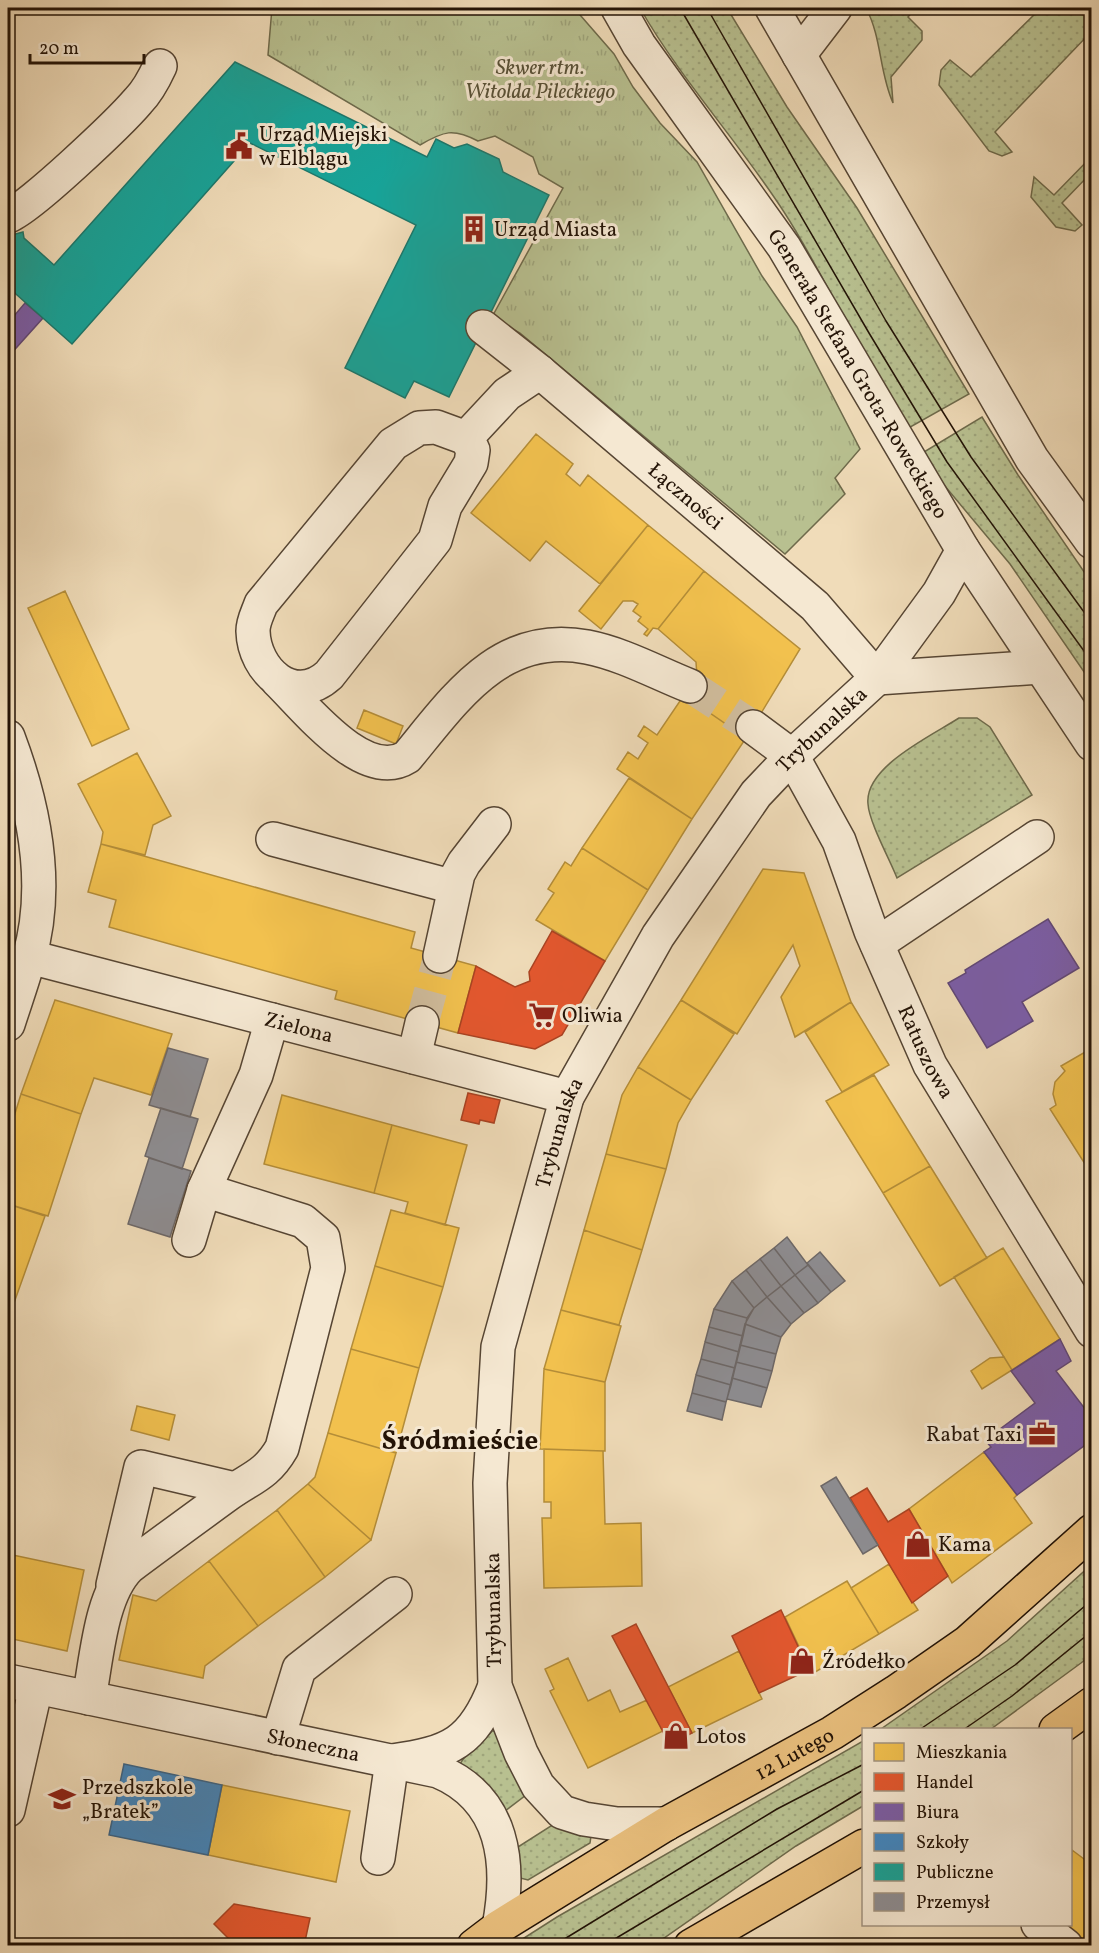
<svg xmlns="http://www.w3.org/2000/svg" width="1099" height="1953" viewBox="0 0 1099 1953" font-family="Vollkorn,serif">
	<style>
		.grass { fill: url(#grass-dots); stroke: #6e6a4b; stroke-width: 1.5 }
		.park { fill: url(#park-tufts); stroke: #6e6a4b; stroke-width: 1.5 }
		.homes { fill: #f2c14e; stroke: #b48d38; stroke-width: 1.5 }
		.shops { fill: #e4572e; stroke: #aa4322; stroke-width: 1.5 }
		.offices { fill: #7b5ea7; stroke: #614877; stroke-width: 1.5 }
		.schools { fill: #3f88c5; stroke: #37658c; stroke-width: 1.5 }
		.public { fill: #17a398; stroke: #1b786c; stroke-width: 1.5 }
		.industry { fill: #8d8d92; stroke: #6d6868; stroke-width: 1.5 }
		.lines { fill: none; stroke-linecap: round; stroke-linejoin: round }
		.minor-tunnel { stroke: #d1be9e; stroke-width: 33; stroke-dasharray: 33 16; stroke-linecap: butt }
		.minor-casing { stroke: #564533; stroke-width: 36 }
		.major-casing { stroke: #231306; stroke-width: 36 }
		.minor { stroke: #f5e8d2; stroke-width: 33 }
		.major { stroke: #e8be7c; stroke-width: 33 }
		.tram { stroke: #231306; stroke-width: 1.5 }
		.labels { text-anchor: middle; stroke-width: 6; stroke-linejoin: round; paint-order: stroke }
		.park-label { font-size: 21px; font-style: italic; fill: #575036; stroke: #f5e8d2 }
		.poi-label { font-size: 21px; fill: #231306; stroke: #f5e8d2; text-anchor: start }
		.street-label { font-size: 21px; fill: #231306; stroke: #f5e8d2 }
		.district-label { font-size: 27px; font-weight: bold; fill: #231306; stroke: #f5e8d2 }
	</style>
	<defs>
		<pattern id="grass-dots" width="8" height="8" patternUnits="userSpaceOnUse" patternTransform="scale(1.5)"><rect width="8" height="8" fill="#b8c090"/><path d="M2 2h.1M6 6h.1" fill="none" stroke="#9ea47b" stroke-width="1.8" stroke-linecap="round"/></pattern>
		<pattern id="park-tufts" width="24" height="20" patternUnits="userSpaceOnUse" patternTransform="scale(1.5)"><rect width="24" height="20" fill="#b8c090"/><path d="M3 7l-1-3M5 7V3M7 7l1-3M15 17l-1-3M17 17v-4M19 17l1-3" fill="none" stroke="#9ea47b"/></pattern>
	</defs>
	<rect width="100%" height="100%" fill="#f0dcb9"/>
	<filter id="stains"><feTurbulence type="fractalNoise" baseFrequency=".00333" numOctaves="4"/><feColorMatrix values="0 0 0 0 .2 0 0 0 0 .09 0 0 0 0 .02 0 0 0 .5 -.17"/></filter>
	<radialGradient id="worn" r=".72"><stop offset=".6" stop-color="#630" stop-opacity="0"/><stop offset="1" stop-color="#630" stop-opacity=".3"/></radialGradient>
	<!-- grass -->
	<path class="grass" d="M 640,8 L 727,8 L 787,107 L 857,208 L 969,394 L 905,430 C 862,359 829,282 784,212 C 739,142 681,80 640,8 Z
		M 866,8 L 916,8 L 908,17 L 922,31 L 922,40 L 891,77 L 893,103 C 879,72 882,38 866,8 Z
		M 1041,8 L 1091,8 L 1091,32 L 995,132 L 1012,152 L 1002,156 L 989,151 L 939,85 L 941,70 L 950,60 L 971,77 Z
		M 1091,157 L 1091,173 L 1062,203 L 1082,225 L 1075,231 L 1056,227 L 1031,197 L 1034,177 L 1054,195 Z
		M 982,417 L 1018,475 L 1091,582 L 1091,682 L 1010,564 L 919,455 Z
		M 959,718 L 977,718 L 990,727 L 1032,795 L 897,878 C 890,860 869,822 868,804 C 864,767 931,736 959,718 Z
		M 1091,1565 L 1091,1655 L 1081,1663 L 991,1729 L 881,1729 L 1007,1641 Z
		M 492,1731 L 496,1731 L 526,1795 L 505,1811 L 460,1765 C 463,1754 484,1742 492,1731 Z
		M 863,1741 L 863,1806 L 796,1846 L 664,1938 L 651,1946 L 513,1945 L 557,1917 Z
		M 557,1822 L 591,1836 L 590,1843 L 528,1880 L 520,1878 L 518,1847 Z"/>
	<!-- park -->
	<path class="park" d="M 272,8 L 574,8 L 614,54 L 633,87 L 660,123 L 697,162 L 762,276 L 797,327 L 860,449 L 835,478 L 845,494 L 785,554 L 520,333 L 492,317 L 563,188 L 539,174 L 533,157 L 495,136 L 478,141 C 453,128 444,131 420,145 L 268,55 Z"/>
	<!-- homes -->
	<path class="homes" d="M 536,434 L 573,464 L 566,474 L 580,486 L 588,475 L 648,525 L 600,584 L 546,541 L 530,561 L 471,513 Z
		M 648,525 L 704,571 L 658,629 L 653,628 L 647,636 L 644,634 L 648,629 L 638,621 L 641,617 L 633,611 L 638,604 L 633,601 L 623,601 L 601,629 L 579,611 Z
		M 704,571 L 800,649 L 746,738 L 684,695 L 697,677 L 696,662 L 658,629 Z
		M 65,591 L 129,729 L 92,746 L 28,608 Z
		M 684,695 L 746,738 L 692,819 L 617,769 L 628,752 L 638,759 L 648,743 L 638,736 L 644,726 L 657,735 Z
		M 364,710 L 403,726 L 396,744 L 357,728 Z
		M 137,753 L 171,816 L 153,825 L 145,855 L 101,844 L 103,832 L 78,784 Z
		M 629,778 L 692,819 L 648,890 L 582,848 Z
		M 101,844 L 415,932 L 411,948 L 476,966 L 458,1033 L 335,999 L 337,991 L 109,927 L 116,900 L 88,892 Z
		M 582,848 L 648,890 L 605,961 L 536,920 L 554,893 L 548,889 L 565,862 L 571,866 Z
		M 763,869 L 804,873 L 851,1002 L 795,1037 L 781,997 L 800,966 L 793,945 L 737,1034 L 681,1000 Z
		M 55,1000 L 172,1034 L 151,1095 L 94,1078 L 81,1114 L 21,1094 Z
		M 681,1000 L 734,1034 L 691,1100 L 638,1067 Z
		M 851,1002 L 889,1065 L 842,1092 L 805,1032 Z
		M 1092,1048 L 1092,1160 L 1085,1164 L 1050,1109 L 1056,1105 L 1053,1094 L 1055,1082 L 1065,1071 L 1061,1066 Z
		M 638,1067 L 691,1100 L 678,1123 L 666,1169 L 606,1154 L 622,1095 Z
		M 874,1075 L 930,1166 L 883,1193 L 826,1101 Z
		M 21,1094 L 81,1114 L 48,1216 L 8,1204 L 8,1136 Z
		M 282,1095 L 392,1125 L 374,1193 L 264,1164 Z
		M 392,1125 L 467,1145 L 445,1225 L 405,1213 L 408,1202 L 374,1193 Z
		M 606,1154 L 666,1169 L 642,1250 L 584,1230 Z
		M 930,1166 L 987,1258 L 940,1286 L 883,1193 Z
		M 8,1204 L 45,1216 L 9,1317 L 8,1316 Z
		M 391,1210 L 459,1228 L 443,1287 L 375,1266 Z
		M 584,1230 L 642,1250 L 619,1325 L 561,1310 Z
		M 1003,1248 L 1060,1339 L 1012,1370 L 954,1277 Z
		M 375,1266 L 443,1287 L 419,1368 L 351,1349 Z
		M 561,1310 L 621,1326 L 605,1382 L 544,1369 Z
		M 351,1349 L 419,1368 L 396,1453 L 328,1433 Z
		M 1004,1357 L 1012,1370 L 982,1389 L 971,1371 L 990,1358 Z
		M 544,1369 L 605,1382 L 605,1451 L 540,1449 Z
		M 137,1406 L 175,1415 L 169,1440 L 131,1430 Z
		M 328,1433 L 396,1453 L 371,1540 L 308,1484 L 315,1477 Z
		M 544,1449 L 603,1451 L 605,1524 L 641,1523 L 642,1586 L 544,1588 L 542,1518 L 551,1518 L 551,1502 L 544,1502 Z
		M 984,1452 L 1017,1495 L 1014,1498 L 1032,1523 L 952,1583 L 909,1509 Z
		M 308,1484 L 371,1540 L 325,1577 L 277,1510 Z
		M 277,1510 L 325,1577 L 258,1626 L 209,1561 Z
		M 8,1554 L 84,1570 L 67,1651 L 8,1638 Z
		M 209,1561 L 258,1626 L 205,1666 L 203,1678 L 119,1660 L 133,1595 L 156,1601 Z
		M 889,1564 L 918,1610 L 879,1634 L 851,1588 Z
		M 847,1581 L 879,1634 L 812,1674 L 785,1617 Z
		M 739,1651 L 762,1699 L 692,1733 L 668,1687 Z
		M 568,1658 L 588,1701 L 610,1690 L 620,1712 L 647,1700 L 663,1731 L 588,1768 L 550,1691 L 554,1689 L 545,1669 Z
		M 222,1785 L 350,1811 L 336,1882 L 208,1855 Z
		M 1072,1850 L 1092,1865 L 1092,1946 L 1082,1946 L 1055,1924 L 1070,1924 Z"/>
	<!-- shops -->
	<path class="shops" d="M 552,931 L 605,961 L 562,1035 L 535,1049 L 458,1033 L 476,966 L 515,987 L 530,981 L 529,972 Z
		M 468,1093 L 500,1100 L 494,1123 L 480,1120 L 479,1124 L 461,1120 Z
		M 867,1488 L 888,1522 L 909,1509 L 948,1576 L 912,1603 L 850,1498 Z
		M 781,1610 L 809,1670 L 759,1693 L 732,1636 Z
		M 636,1624 L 692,1733 L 670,1745 L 612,1636 Z
		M 234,1904 L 310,1918 L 304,1946 L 236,1946 L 214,1924 Z"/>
	<!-- offices -->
	<path class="offices" d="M 25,303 L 43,318 L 8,357 L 8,323 Z
		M 1048,919 L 1079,968 L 1022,1002 L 1033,1021 L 987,1048 L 948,983 L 966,973 L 965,970 Z
		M 1060,1339 L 1071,1361 L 1056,1371 L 1092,1418 L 1092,1440 L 1017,1495 L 984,1452 L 991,1447 L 985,1440 L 1035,1403 L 1011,1371 Z"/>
	<!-- schools -->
	<path class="schools" d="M 124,1764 L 222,1785 L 208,1855 L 109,1835 Z"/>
	<!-- public -->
	<path class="public" d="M 235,62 L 427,157 L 436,139 L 454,148 L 467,144 L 499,159 L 503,172 L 549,195 L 449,397 L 414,381 L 405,398 L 345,368 L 416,225 L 250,143 L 72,344 L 8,287 L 8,236 L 23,232 L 24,238 L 54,265 Z"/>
	<!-- industry -->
	<path class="industry" d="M 168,1048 L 208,1059 L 190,1117 L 149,1105 Z
		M 161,1108 L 198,1119 L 182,1169 L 145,1156 Z
		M 149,1158 L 191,1171 L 170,1237 L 128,1224 Z
		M 787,1237 L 808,1265 L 795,1275 L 774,1248 Z
		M 774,1248 L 795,1275 L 781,1286 L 760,1259 Z
		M 820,1252 L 845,1281 L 831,1292 L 807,1263 Z
		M 760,1259 L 781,1286 L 767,1297 L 746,1270 Z
		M 808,1265 L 831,1292 L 818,1303 L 795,1275 Z
		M 746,1270 L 767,1297 L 754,1308 L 732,1281 Z
		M 795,1275 L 818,1303 L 804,1313 L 781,1286 Z
		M 732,1281 L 754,1308 L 747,1318 L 714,1309 Z
		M 781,1286 L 804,1313 L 791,1324 L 767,1297 Z
		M 767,1297 L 791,1324 L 781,1337 L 745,1324 L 754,1308 Z
		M 714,1309 L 747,1318 L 743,1336 L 709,1327 Z
		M 745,1324 L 781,1337 L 776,1354 L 740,1345 Z
		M 709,1327 L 743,1336 L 739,1352 L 705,1342 Z
		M 705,1342 L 739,1352 L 735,1368 L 701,1359 Z
		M 740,1345 L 776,1354 L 772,1371 L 736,1362 Z
		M 701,1359 L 735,1368 L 731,1385 L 696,1375 Z
		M 736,1362 L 772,1371 L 767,1388 L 732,1378 Z
		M 696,1375 L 731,1385 L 726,1402 L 692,1393 Z
		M 732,1378 L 767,1388 L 761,1407 L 727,1399 Z
		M 692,1393 L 726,1402 L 722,1420 L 687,1411 Z
		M 836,1477 L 878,1545 L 863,1554 L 821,1486 Z"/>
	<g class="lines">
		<!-- minor-tunnel -->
		<path class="minor-tunnel" d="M 690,686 L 753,727
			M 422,1023 L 440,956"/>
		<defs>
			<g id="minor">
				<path id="s1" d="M 618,8 L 639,45 L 784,247 L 963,550 L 1092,744"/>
				<path d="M 772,8 L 1032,459 L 1092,542"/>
				<path d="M 799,55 L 835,8"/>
				<path d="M 8,216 C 28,210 121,121 138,101 C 148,91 154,79 160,66"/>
				<path id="s2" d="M 483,327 L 540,372 L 815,606 L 877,678"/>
				<path d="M 436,427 L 466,438 L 473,450 L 471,463 L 445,506 L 435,540 L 329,675 C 294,707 254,671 253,631 C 253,621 258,613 261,604 L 393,444 L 419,428 Z"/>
				<path d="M 466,438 L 507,394 L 540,372"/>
				<path d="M 877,678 L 1040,667"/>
				<path d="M 277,680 C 305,707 364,784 407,757 C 455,699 500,630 587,647 C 623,654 657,673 690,686"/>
				<path id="s3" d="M 753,727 L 792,756 L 839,841 L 871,931 L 930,1065 L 1092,1331"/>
				<path d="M 8,737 C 34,806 50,886 29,958 C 23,980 15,1002 8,1024"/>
				<path d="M 273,839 L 454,887"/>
				<path d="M 877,944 L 1037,837"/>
				<path d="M 440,956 L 458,874 L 464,863 L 494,824"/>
				<path id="s4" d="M 30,957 L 567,1097"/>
				<path d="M 414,1057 L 422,1023"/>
				<path d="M 189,1240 L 204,1190 L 256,1075 L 272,1020"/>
				<path d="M 113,1585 L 141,1467 L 235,1489"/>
				<path id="s5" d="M 8,1681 L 438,1771 C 505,1799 511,1864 499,1927"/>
				<path d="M 89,1698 C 97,1658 100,1596 129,1567 C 161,1543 194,1519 227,1495 C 250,1478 266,1476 282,1448 L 328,1268 L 323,1238 L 303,1221 L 204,1190"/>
				<path d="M 278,1738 L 299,1669 L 395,1594"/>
				<path d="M 8,1810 L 36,1687"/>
				<path id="s6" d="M 666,1824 L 617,1824 L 584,1819 L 562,1812 L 538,1786 L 521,1753 L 495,1686 L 490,1483 L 498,1347 L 567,1097 L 658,936 L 756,794 L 792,756 L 877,678 L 939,593 L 963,550"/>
				<path d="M 378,1858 L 392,1761 C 450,1753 473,1743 495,1686"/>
				<path d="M 1038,1924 L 1066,1946"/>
			</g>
			<g id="major">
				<path d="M 1056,1730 L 1092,1704"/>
				<path id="s7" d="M 474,1946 L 499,1927 L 666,1824 L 832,1733 L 896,1692 L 968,1642 L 1092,1531"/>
				<path d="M 691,1946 L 864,1846"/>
			</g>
		</defs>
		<!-- minor casing -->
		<use href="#minor" class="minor-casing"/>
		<!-- major casing -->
		<use href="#major" class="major-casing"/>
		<!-- minor -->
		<use href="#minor" class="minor"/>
		<!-- major -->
		<use href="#major" class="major"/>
		<!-- tram -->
		<path class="tram" d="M 680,8 L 869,333 L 947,462 L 1092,662
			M 707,8 L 886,321 L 971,457 L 1092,623
			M 919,1730 L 1015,1665 L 1092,1600
			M 963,1730 L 1012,1696 L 1092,1631
			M 553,1946 L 777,1809 L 864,1764
			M 603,1946 L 864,1790"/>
	</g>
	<!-- icons -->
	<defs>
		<symbol id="civic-bare" viewBox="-9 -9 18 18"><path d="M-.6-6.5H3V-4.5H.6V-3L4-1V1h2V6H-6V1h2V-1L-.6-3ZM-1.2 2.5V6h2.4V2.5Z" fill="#8f2418" stroke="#f5e8d2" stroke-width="2.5" paint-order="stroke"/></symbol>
		<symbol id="building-bare" viewBox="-9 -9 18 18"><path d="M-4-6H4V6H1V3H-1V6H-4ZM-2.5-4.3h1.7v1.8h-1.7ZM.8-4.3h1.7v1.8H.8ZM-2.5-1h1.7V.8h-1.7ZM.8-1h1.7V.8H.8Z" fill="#8f2418" stroke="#f5e8d2" stroke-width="2.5" paint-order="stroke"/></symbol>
		<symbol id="supermarket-bare" viewBox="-9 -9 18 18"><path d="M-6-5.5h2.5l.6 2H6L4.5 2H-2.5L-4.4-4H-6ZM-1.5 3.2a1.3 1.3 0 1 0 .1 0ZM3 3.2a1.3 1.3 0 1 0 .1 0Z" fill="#8f2418" stroke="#f5e8d2" stroke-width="2.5" paint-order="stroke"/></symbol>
		<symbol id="office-bare" viewBox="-9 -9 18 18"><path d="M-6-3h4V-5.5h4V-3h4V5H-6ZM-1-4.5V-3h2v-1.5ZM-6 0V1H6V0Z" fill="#8f2418" stroke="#f5e8d2" stroke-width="2.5" paint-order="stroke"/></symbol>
		<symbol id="shop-bare" viewBox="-9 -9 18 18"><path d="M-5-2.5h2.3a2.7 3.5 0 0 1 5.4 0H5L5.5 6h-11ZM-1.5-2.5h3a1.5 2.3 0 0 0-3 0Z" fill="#8f2418" stroke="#f5e8d2" stroke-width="2.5" paint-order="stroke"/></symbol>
		<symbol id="school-bare" viewBox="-9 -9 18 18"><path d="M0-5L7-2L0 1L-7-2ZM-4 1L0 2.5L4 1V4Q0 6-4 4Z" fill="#8f2418" stroke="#f5e8d2" stroke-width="2.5" paint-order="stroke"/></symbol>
	</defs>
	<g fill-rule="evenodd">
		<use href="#civic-bare" x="220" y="127" width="38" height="38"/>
		<use href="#building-bare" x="455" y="210" width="38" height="38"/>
		<use href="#supermarket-bare" x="523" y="996" width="38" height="38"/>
		<use href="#office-bare" x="1023" y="1415" width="38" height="38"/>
		<use href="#shop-bare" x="899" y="1525" width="38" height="38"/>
		<use href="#shop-bare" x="783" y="1642" width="38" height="38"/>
		<use href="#shop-bare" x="657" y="1717" width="38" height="38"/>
		<use href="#school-bare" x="43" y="1780" width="38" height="38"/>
	</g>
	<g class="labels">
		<!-- park labels -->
		<g class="park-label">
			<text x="540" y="74">Skwer rtm.<tspan x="540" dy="24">Witolda Pileckiego</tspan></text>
		</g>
		<!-- poi labels -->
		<g class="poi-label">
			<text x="259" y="141">Urząd Miejski<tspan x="259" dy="24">w Elblągu</tspan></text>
			<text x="494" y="236">Urząd Miasta</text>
			<text x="562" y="1022">Oliwia</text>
			<text x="1022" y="1441" text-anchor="end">Rabat Taxi</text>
			<text x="938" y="1551">Kama</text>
			<text x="822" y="1668">Źródełko</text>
			<text x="696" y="1743">Lotos</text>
			<text x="82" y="1794">Przedszkole<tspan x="82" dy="24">„Bratek”</tspan></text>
		</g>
		<!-- street labels -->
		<g class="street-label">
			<text dy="7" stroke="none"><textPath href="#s1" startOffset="438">Generała Stefana Grota-Roweckiego</textPath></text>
			<text dy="7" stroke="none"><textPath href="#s2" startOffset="264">Łączności</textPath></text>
			<text dy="7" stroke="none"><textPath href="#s6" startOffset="1298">Trybunalska</textPath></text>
			<text dy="7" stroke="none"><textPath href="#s4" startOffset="278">Zielona</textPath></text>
			<text dy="7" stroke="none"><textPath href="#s3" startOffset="374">Ratuszowa</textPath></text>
			<text dy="7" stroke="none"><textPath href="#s6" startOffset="812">Trybunalska</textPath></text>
			<text transform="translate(493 1610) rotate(-91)" y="7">Trybunalska</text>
			<text dy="7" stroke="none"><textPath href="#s5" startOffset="312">Słoneczna</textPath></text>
			<text dy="7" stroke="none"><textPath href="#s7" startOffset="374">12 Lutego</textPath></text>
		</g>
		<!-- district labels -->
		<g class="district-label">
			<text x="460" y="1449">Śródmieście</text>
		</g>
	</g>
	<!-- margin -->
	<rect width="1099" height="1953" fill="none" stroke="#f0dcb9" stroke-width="30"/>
	<rect x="9" y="9" width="1081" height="1935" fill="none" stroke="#231306" stroke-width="3"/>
	<rect x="15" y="15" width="1069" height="1923" fill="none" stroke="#231306" stroke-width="1.5"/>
	<!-- legend -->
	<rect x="862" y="1728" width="210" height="198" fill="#f5e8d2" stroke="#a19380" stroke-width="1.5"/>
	<rect x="874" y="1743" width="30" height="18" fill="#f2c14e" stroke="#a19380" stroke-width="1.5"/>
	<text x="916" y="1758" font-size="18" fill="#231306">Mieszkania</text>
	<rect x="874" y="1773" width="30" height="18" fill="#e4572e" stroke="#a19380" stroke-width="1.5"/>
	<text x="916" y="1788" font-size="18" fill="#231306">Handel</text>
	<rect x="874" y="1803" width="30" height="18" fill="#7b5ea7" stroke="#a19380" stroke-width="1.5"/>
	<text x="916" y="1818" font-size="18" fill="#231306">Biura</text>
	<rect x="874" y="1833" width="30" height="18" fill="#3f88c5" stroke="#a19380" stroke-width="1.5"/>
	<text x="916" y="1848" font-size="18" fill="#231306">Szkoły</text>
	<rect x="874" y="1863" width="30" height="18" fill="#17a398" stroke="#a19380" stroke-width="1.5"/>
	<text x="916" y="1878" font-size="18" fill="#231306">Publiczne</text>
	<rect x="874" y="1893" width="30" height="18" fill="#8d8d92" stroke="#a19380" stroke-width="1.5"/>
	<text x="916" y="1908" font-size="18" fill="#231306">Przemysł</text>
	<!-- scale -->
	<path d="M30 54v9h114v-9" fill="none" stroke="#231306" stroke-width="3"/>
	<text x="39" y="54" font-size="18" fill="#231306" stroke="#f5e8d2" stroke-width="4.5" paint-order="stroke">20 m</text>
	<rect width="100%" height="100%" filter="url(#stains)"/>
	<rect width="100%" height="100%" fill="url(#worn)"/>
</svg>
